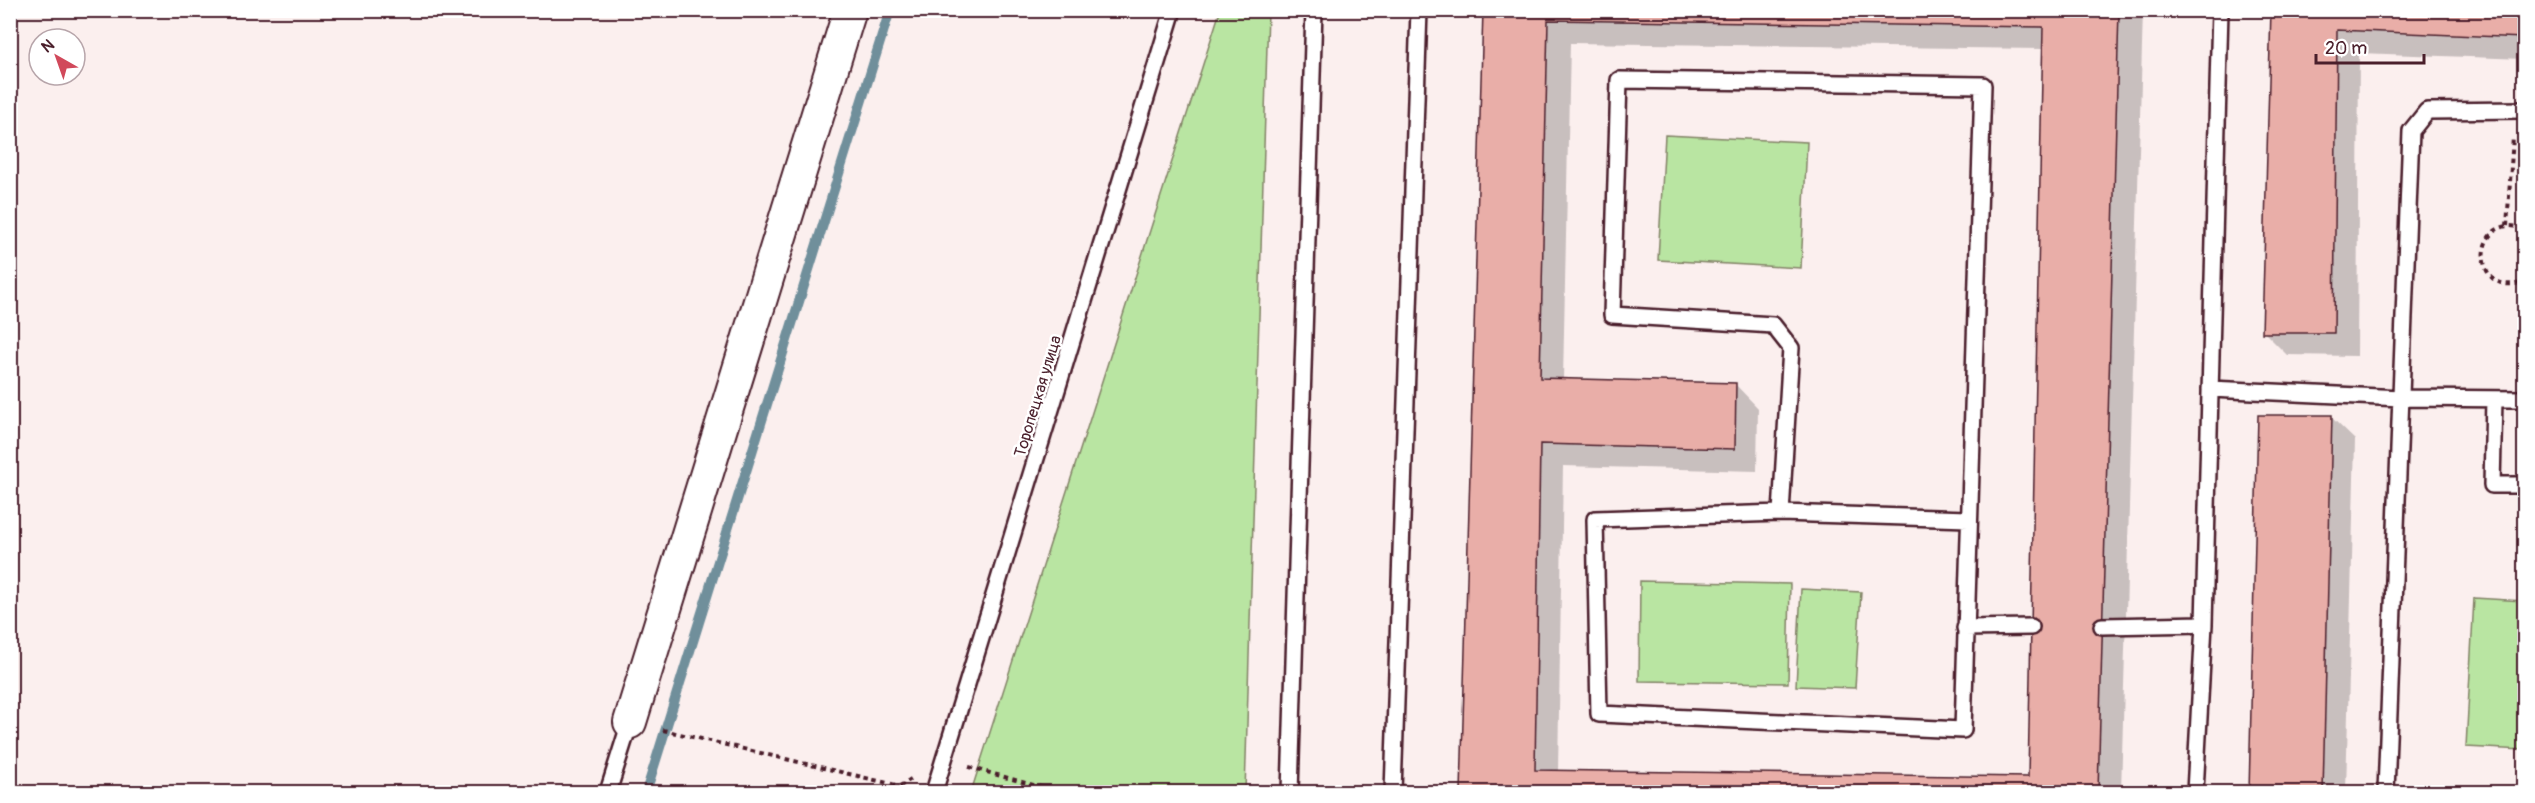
<svg xmlns="http://www.w3.org/2000/svg" width="2535" height="803" viewBox="0 0 2535 803" font-family="Pangolin,sans-serif">
	<style>
		.green { fill: #b9e5a2; stroke: #828266; stroke-width: 1.5 }
		.shadow { fill: #0003; fill-rule: evenodd }
		.lines { fill: none; stroke-linecap: round; stroke-linejoin: round }
		.stream { stroke: #708f9b; stroke-width: 10 }
		.building { fill: #e9aea8; stroke: #4a1f2b; stroke-width: 1.5; fill-rule: evenodd }
		.service-casing { stroke: #4a1f2b; stroke-width: 20 }
		.minor-casing { stroke: #4a1f2b; stroke-width: 36 }
		.path { stroke: #4a1f2b; stroke-width: 4; stroke-dasharray: 4.5 4.5; stroke-linecap: butt }
		.service { stroke: #fff; stroke-width: 15 }
		.minor { stroke: #fff; stroke-width: 32 }
		.labels { text-anchor: middle; stroke-width: 5; stroke-linejoin: round; paint-order: stroke }
		.street-label { font-size: 16px; fill: #4a1f2b; stroke: #fff }
	</style>
	<rect width="100%" height="100%" fill="#fbefee"/>
	<filter id="ink" filterUnits="userSpaceOnUse"><feTurbulence type="fractalNoise" baseFrequency=".0167" numOctaves="2"/><feDisplacementMap in="SourceGraphic" scale="12" xChannelSelector="R" yChannelSelector="G"/><feConvolveMatrix kernelMatrix="1 2 1 2 8 2 1 2 1" color-interpolation-filters="sRGB"/></filter>
	<g filter="url(#ink)">
		<!-- green -->
		<path class="green" d="M 1220,11 L 1268,11 L 1245,792 L 971,792 Z
			M 1665,135 L 1807,142 L 1801,268 L 1658,260 Z
			M 1640,581 L 1790,584 L 1788,683 L 1639,681 Z
			M 1801,589 L 1861,592 L 1855,688 L 1796,686 Z
			M 2474,598 L 2524,601 L 2524,750 L 2466,747 Z"/>
		<!-- shadow -->
		<path class="shadow" d="M 1484,10 L 2143,10 L 2121,792 L 1462,792 ZM 1570,43 L 2044,49 L 2030,778 L 1558,772 L 1563,466 L 1757,471 L 1758,408 L 1735,384 L 1563,380 Z
			M 2273,10 L 2524,10 L 2524,59 L 2359,53 L 2357,356 L 2287,355 L 2264,332 Z
			M 2260,417 L 2331,417 L 2355,440 L 2346,792 L 2250,792 Z"/>
		<g class="lines">
			<!-- stream -->
			<path class="stream" d="M 646,792 L 890,10"/>
		</g>
		<!-- building -->
		<path class="building" d="M 1483,10 L 2119,10 L 2098,792 L 1461,792 ZM 1548,20 L 2043,27 L 2028,777 L 1535,770 L 1540,444 L 1735,449 L 1736,383 L 1540,378 Z
			M 2271,10 L 2524,10 L 2524,38 L 2337,30 L 2334,333 L 2262,333 Z
			M 2258,415 L 2332,415 L 2323,792 L 2249,792 Z"/>
		<g class="lines">
			<defs>
				<path id="service" d="M 1619,80 L 1983,85 L 1963,730 L 1599,714 L 1595,519 L 1781,513 L 1791,348 L 1773,325 L 1612,315 Z
					M 2210,389 L 2401,398 L 2524,399
					M 2494,399 L 2492,485 L 2524,485
					M 1781,513 L 1968,519
					M 2102,626 L 2204,624
					M 1965,628 L 2031,627
					M 608,792 L 630,722
					M 934,792 L 1173,10
					M 1290,792 L 1314,10
					M 1393,792 L 1419,10
					M 2195,792 L 2204,624 L 2220,10
					M 2386,792 L 2411,131 L 2427,111 L 2524,110"/>
				<path id="minor" d="M 630,722 L 850,10"/>
			</defs>
			<!-- service casing -->
			<use href="#service" class="service-casing"/>
			<!-- minor casing -->
			<use href="#minor" class="minor-casing"/>
			<!-- path -->
			<path class="path" d="M 2507,226 L 2513,137
				M 2524,229 C 2472,209 2468,300 2524,282
				M 663,730 L 900,786 L 911,779
				M 969,767 L 1058,792"/>
			<!-- service -->
			<use href="#service" class="service"/>
			<!-- minor -->
			<use href="#minor" class="minor"/>
		</g>
	</g>
	<g class="labels">
		<!-- street labels -->
		<g class="street-label">
			<text transform="translate(1037 396) rotate(-73)" y="6">Торопецкая улица</text>
		</g>
	</g>
	<!-- margin -->
	<rect width="2535" height="803" fill="none" stroke="#fff" stroke-width="36"/>
	<rect x="18" y="18" width="2499" height="767" fill="none" stroke="#4a1f2b" stroke-width="2" filter="url(#ink)"/>
	<!-- north arrow -->
	<g transform="translate(57 57) rotate(320)"><circle r="28" fill="#ffffff" stroke="#b7a5aa" stroke-width="1.5"/>
	<path d="M0-4.5L10 22L0 15L-10 22Z" fill="#d1495b"/>
	<text y="-9" font-size="16" font-weight="bold" text-anchor="middle" fill="#4a1f2b">N</text>
	</g>
	<!-- scale -->
	<path d="M2316 54v9h108v-9" fill="none" stroke="#4a1f2b" stroke-width="3"/>
	<text x="2325" y="54" font-size="18" fill="#4a1f2b" stroke="#ffffff" stroke-width="4.5" paint-order="stroke">20 m</text>
</svg>
